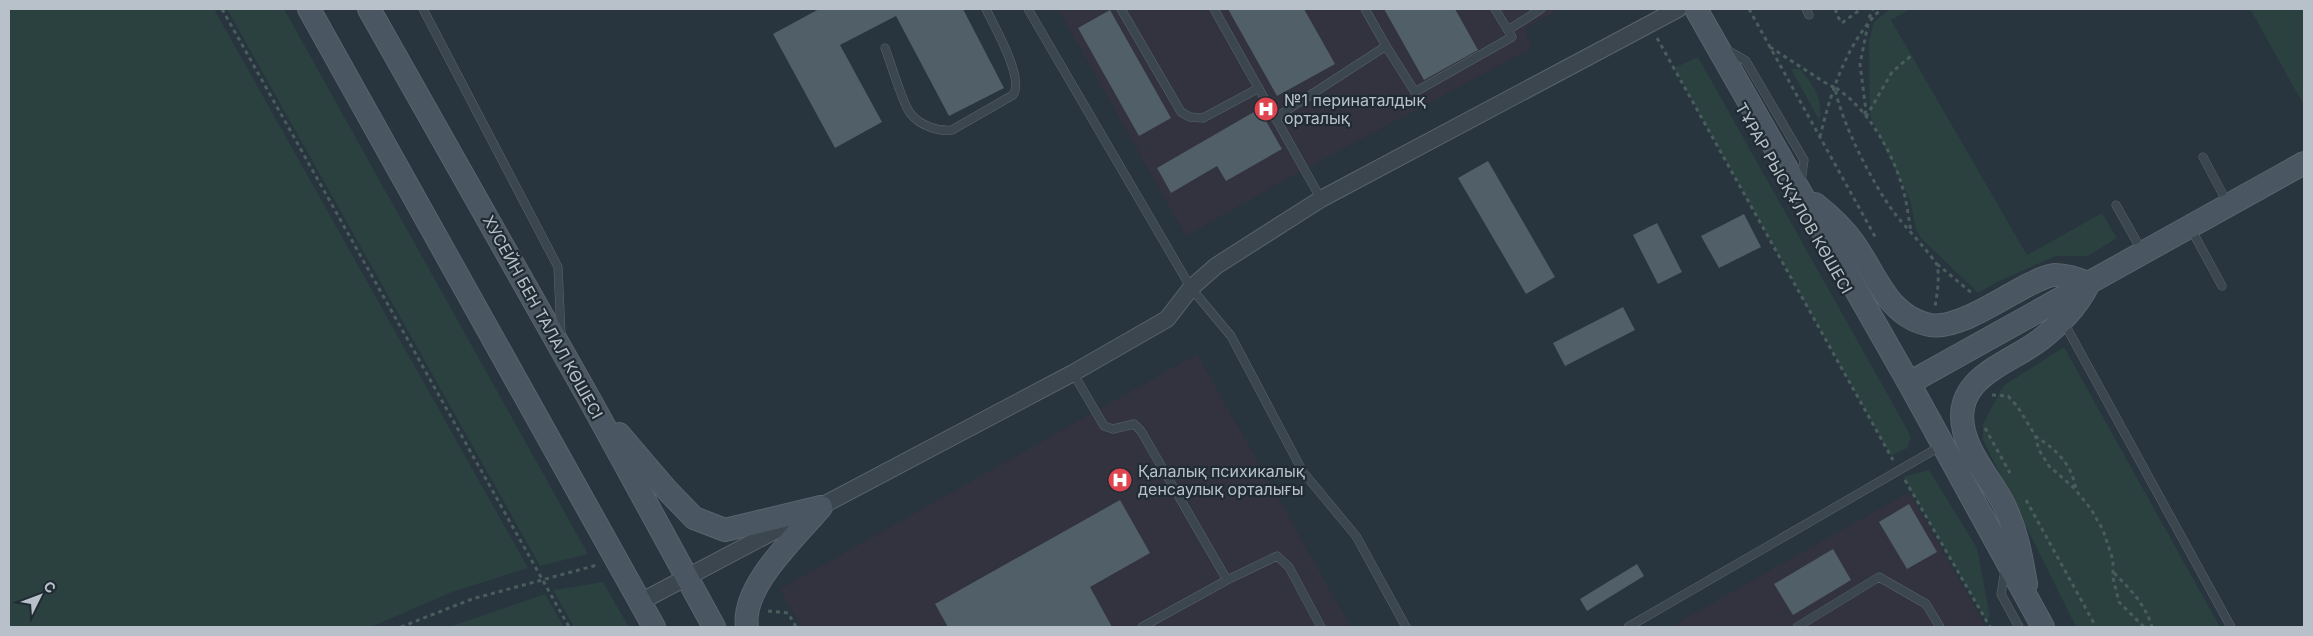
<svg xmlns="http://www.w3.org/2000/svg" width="2313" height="636" viewBox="0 0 2313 636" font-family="Inter,sans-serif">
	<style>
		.medical { fill: #333340 }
		.green { fill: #2a4140 }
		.building { fill: #515f69 }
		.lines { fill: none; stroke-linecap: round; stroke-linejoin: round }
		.lane-casing { stroke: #59646c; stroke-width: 9 }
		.street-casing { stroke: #59646c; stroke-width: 18 }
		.secondary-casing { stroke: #59646c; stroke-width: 24 }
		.path { stroke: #4a5d5d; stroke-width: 3; stroke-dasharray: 4 4; stroke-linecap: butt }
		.lane { stroke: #3b464e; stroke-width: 8 }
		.street { stroke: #3b464e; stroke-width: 16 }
		.secondary { stroke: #4a5661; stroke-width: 22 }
		.labels { text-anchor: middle; stroke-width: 4.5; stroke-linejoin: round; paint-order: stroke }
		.poi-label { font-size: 16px; fill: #b8c1c9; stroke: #202b33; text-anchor: start }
		.street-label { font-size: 16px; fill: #b8c1c9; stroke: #202b33 }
	</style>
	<rect width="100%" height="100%" fill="#28343e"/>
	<!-- medical -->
	<path class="medical" d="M 1058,9 L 1560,9 L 1524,29 L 1532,48 L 1283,181 L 1186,236 Z
		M 1197,354 L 1351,627 L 802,627 L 780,589 Z
		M 1909,492 L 1986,627 L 1670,627 Z"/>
	<!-- green -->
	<path class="green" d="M 9,9 L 214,9 L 528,568 L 452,592 L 371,627 L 9,627 Z
		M 227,9 L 284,9 L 588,554 L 540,566 Z
		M 1890,9 L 1910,9 L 1891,20 L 2027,255 L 2102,213 L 2117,238 L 2088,256 L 2056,256 L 1997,282 L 1978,293 L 1921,238 L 1916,229 L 1910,200 L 1870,116 L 1869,41 L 1874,22 Z
		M 2250,9 L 2304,9 L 2304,104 L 2301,100 Z
		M 1698,57 L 1902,420 L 1911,438 L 1907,448 L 1891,456 L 1674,68 Z
		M 1791,69 L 1800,69 C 1814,86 1820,94 1821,117 L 1818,118 Z
		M 2064,347 L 2220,627 L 2076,627 L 1983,440 L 1983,424 L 2003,386 Z
		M 1929,470 L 1977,548 L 1990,617 L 1986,620 L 1903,477 Z
		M 603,582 L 629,627 L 574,627 L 553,590 Z
		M 545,594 L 564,627 L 449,627 Z"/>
	<!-- building -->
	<path class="building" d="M 819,9 L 963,9 L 1004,88 L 949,116 L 896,16 L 840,45 L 882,122 L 835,148 L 773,34 Z
		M 1228,9 L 1304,9 L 1335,64 L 1277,96 Z
		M 1384,9 L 1455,9 L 1478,50 L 1424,80 Z
		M 1110,10 L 1171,118 L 1139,136 L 1078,28 Z
		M 1259,109 L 1282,149 L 1226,181 L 1217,166 L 1171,193 L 1157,168 Z
		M 1488,161 L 1555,277 L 1526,294 L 1458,178 Z
		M 1744,214 L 1761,247 L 1719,268 L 1701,236 Z
		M 1657,223 L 1682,272 L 1658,284 L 1633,235 Z
		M 1623,307 L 1635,330 L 1565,366 L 1553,343 Z
		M 1120,500 L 1150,553 L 1090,587 L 1112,627 L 948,627 L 935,604 Z
		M 1909,504 L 1937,552 L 1907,569 L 1879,522 Z
		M 1833,549 L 1851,580 L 1793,615 L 1774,584 Z
		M 1637,564 L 1644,576 L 1587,611 L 1580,599 Z"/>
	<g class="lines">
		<defs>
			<path id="lane" d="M 423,9 L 558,267 L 561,334
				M 1028,9 L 1191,288 L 1231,336 L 1303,472 L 1356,536 L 1406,627
				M 1121,9 L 1181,112 L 1190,117 L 1203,118 L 1259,88
				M 1214,9 L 1321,199
				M 1806,9 L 1809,15
				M 1508,30 L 1541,9
				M 1386,46 L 1415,92 L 1512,37 L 1495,9
				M 885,48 C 891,63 902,102 910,113 C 919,125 938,132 952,130 L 1013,95 C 1025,79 994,26 986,9
				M 1727,50 L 1746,61 L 1804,160 L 1801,182
				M 1275,118 L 1386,46 L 1365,9
				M 2203,157 L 2228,204
				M 2116,205 L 2142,251
				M 2191,229 L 2222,286
				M 2063,321 L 2231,627
				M 1073,373 L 1104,426 L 1113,429 L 1134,424 L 1141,431 L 1227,580
				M 2005,570 L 2001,594 L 2019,627
				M 1142,627 L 1227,580 L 1277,556 L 1289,567 L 1321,627
				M 1628,627 L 1941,446
				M 1797,627 L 1879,577 L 1926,604 L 1940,627"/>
			<path id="street" d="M 640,602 L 1073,373 L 1167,319 L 1191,288 L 1216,266 L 1321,199 L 1678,9"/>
			<path id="secondary" d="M 309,9 L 654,627
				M 369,9 L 591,402 L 714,627
				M 1696,9 L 1909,383 L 2043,627
				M 1815,204 C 1829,215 1843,228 1853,242 C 1876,273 1887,317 1930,325 C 1958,330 2005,296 2030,284 C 2037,281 2047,275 2055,275 C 2067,275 2077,279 2088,283
				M 1909,383 L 2304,163
				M 619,434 L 666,489 L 694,518 L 725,530 L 821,507
				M 2026,584 C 2021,555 2016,527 2002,501 C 1990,479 1970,456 1964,431 C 1951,378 2007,365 2040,340 C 2058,326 2076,308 2087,287
				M 747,627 C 741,586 796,537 821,507"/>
		</defs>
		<!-- lane casing -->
		<use href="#lane" class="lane-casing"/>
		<!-- street casing -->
		<use href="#street" class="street-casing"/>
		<!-- secondary casing -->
		<use href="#secondary" class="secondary-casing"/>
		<!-- path -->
		<path class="path" d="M 222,9 L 569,627
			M 1749,9 L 1877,240
			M 1836,9 L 1836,14 L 1842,23 L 1861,9
			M 1869,18 L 1873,9
			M 1657,38 L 1893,460
			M 1770,47 L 1824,82 L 1835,88 C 1841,122 1874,187 1896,215 C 1902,223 1935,259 1937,265 C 1940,278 1937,294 1935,307
			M 1836,88 C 1867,108 1892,151 1902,186 C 1907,201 1908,216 1911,231
			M 1864,114 L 1866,111 L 1860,64 L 1868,24
			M 1866,117 L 1892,72 L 1912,55
			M 1820,137 C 1831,91 1847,42 1881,9
			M 1937,264 L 1973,294
			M 1992,395 L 2008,396 L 2017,406 L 2035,435 L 2039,450 L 2049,466 L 2074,488 L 2091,509 L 2103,530 L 2113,560 L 2113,578 L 2119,602 L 2144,627
			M 1985,428 L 2010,473
			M 2035,436 C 2056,449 2073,465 2076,491
			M 1905,480 L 1990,627
			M 2026,500 L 2096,627
			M 2114,573 C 2131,590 2145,604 2152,627
			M 768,611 L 788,613 L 796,627
			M 401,627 L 472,599 L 597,565"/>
		<!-- lane -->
		<use href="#lane" class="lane"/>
		<!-- street -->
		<use href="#street" class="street"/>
		<!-- secondary -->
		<use href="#secondary" class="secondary"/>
	</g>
	<!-- icons -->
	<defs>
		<symbol id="hospital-disc" viewBox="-11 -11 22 22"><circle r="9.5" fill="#e0444e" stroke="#202b33"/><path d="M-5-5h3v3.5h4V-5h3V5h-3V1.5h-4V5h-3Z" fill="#fff"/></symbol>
	</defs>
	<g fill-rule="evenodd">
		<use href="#hospital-disc" x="1252" y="95" width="28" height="28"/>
		<use href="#hospital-disc" x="1106" y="466" width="28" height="28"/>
	</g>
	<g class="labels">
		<!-- poi labels -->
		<g class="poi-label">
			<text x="1284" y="106">№1 перинаталдық<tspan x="1284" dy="18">орталық</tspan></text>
			<text x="1138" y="477">Қалалық психикалық<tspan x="1138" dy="18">денсаулық орталығы</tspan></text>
		</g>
		<!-- street labels -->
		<g class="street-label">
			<text transform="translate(1794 198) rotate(60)" y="6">ТҰРАР РЫСҚҰЛОВ КӨШЕСІ</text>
			<text transform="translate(543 317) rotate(61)" y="6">ХУСЕЙН БЕН ТАЛАЛ КӨШЕСІ</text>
		</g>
	</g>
	<!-- border -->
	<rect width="2313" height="636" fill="none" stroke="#b8c1c9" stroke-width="20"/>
	<!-- north arrow -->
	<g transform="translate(40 596) rotate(48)" stroke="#202b33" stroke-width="4" paint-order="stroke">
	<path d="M0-4L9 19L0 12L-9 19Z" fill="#b8c1c9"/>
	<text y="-8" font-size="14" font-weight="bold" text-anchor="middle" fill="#b8c1c9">С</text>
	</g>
</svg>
